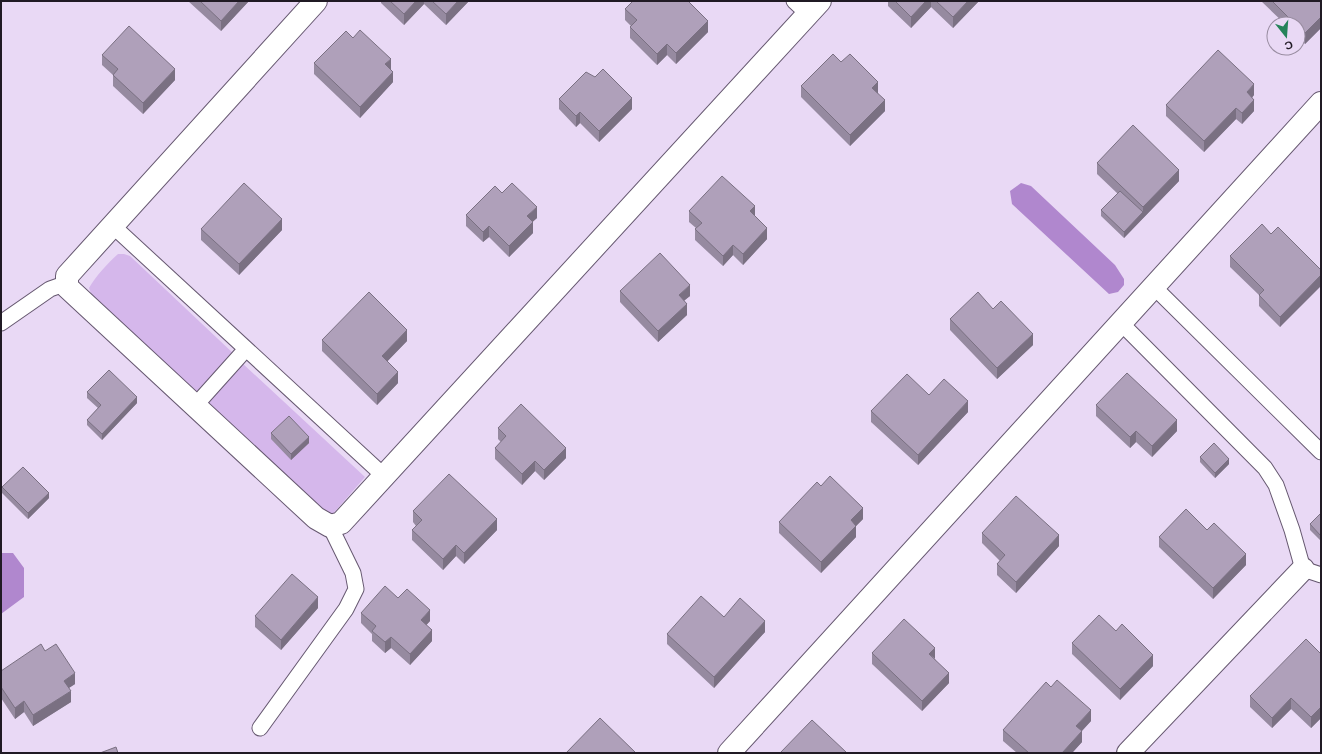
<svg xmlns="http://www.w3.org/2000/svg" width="1322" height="754" viewBox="0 0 1322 754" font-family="Arial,sans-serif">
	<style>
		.green { fill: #d5b7eb }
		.forest { fill: #b087ce }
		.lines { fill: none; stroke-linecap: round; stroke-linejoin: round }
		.lane-casing { stroke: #665870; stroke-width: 17 }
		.street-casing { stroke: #665870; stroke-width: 24 }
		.lane { stroke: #fff; stroke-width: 15 }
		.street { stroke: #fff; stroke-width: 22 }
		.wall { fill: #968aa0 }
		.shaded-wall { fill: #7a7082 }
		.building { fill: #afa0ba; stroke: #7a7082 }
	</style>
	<rect width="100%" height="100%" fill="#e9d9f5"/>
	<!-- green -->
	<path class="green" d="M 118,254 L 124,254 L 130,256 L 235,355 L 199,394 L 92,296 L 89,288 C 96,276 107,264 118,254 Z
		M 241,362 L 365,477 L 331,516 L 205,401 Z"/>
	<!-- forest -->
	<path class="forest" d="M 1021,183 L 1031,186 L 1115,265 L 1124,279 L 1124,285 L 1118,292 L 1109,294 L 1012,204 L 1010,191 Z
		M 1,553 L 13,553 L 24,568 L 24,597 L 1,614 Z"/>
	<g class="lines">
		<defs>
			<path id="lane" d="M 794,1 L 808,14
				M 113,226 L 384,476
				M 1154,287 L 1321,452
				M 1,323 L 50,289 L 67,283
				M 1121,323 L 1265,468 L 1276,485 L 1292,530 L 1303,569 L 1321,575
				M 194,407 L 246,349
				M 260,728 L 346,609 L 356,589 L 353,573 L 330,526"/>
			<path id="street" d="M 316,1 L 67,276 L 67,287 L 316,518 L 330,526 L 341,523 L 820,1
				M 729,753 L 1321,103
				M 1128,753 L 1303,569"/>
		</defs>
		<!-- lane casing -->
		<use href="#lane" class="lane-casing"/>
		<!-- street casing -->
		<use href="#street" class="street-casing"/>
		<!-- lane -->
		<use href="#lane" class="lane"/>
		<!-- street -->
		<use href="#street" class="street"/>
	</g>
	<!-- wall -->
	<path class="wall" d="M 188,1 L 249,1 L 221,31 Z
		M 381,1 L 469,1 L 446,25 L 424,4 L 404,25 L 381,3 Z
		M 888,1 L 979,1 L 953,28 L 931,7 L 911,28 L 888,6 Z
		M 1261,1 L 1321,1 L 1321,28 L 1305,44 L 1298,37 L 1298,24 L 1285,24 Z
		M 625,9 L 708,32 L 676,64 L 667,55 L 657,65 L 630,38 L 630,27 L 631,26 L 625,20 Z
		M 353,38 L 391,69 L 393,82 L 360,118 L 314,74 L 314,63 Z
		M 102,55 L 175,80 L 143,114 L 113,86 L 113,75 L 102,65 Z
		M 841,62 L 878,93 L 885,111 L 850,146 L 801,97 L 801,86 Z
		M 1254,95 L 1252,98 L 1254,111 L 1242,124 L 1236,119 L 1204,152 L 1166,116 L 1166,105 Z
		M 559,99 L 632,109 L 599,142 L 580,123 L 576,127 L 559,109 Z
		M 1097,163 L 1179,181 L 1124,238 L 1101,216 L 1101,210 L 1118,194 L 1097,174 Z
		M 502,193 L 537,218 L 532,222 L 533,233 L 509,257 L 489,237 L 483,242 L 466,226 L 466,215 Z
		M 689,211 L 755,216 L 767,239 L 743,265 L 733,255 L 723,266 L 695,240 L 695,229 L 696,228 L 689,222 Z
		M 201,229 L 282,230 L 239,275 L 201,240 Z
		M 1271,234 L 1321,270 L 1280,327 L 1259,306 L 1259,295 L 1230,267 L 1230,256 Z
		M 620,291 L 690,296 L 684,300 L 687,315 L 658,342 L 620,302 Z
		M 993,309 L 1033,345 L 997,379 L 950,330 L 950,319 Z
		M 322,340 L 407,341 L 387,361 L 398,383 L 377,405 L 322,351 Z
		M 87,392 L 137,403 L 102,440 L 87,425 L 87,420 L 98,408 L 87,398 Z
		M 929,395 L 968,412 L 918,465 L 871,422 L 871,411 Z
		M 1096,405 L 1177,431 L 1152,457 L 1136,442 L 1130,448 L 1096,416 Z
		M 498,428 L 566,458 L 544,480 L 535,471 L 522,485 L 495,459 L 495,448 L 501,442 L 498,439 Z
		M 271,433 L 309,443 L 291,460 L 271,439 Z
		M 1200,457 L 1229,464 L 1215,478 L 1200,462 Z
		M 821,486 L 863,519 L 856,526 L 856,537 L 821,573 L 779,533 L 779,522 Z
		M 2,487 L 49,498 L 28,519 L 2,493 Z
		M 413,511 L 497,530 L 464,564 L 456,556 L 443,570 L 412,540 L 412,530 L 416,526 L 413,522 Z
		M 1321,513 L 1321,541 L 1310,530 L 1310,524 Z
		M 1207,530 L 1246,565 L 1213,599 L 1159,547 L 1159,537 Z
		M 982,533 L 1059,546 L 1016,593 L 997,575 L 997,564 L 1000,561 L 982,543 Z
		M 398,598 L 430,621 L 426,625 L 432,641 L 410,665 L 391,648 L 385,653 L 372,641 L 372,634 L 361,623 L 361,613 Z
		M 318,608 L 281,650 L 255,627 L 255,616 Z
		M 724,617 L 765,632 L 714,688 L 667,644 L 667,634 Z
		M 1116,631 L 1153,666 L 1120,700 L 1072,654 L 1072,643 Z
		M 45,651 L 75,684 L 69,688 L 71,702 L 33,726 L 24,712 L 15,719 L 1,698 L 1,671 Z
		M 872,653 L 935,659 L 949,683 L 922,711 L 872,664 Z
		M 1321,654 L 1321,718 L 1311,728 L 1291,709 L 1272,728 L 1250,707 L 1250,696 Z
		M 1091,721 L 1082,731 L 1082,742 L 1072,753 L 1017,753 L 1003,741 L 1003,730 Z"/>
	<!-- shaded-wall -->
	<path class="shaded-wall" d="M 239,1 L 249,1 L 221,31 L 221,21 Z
		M 416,1 L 424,1 L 424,4 L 404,25 L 404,14 Z
		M 458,1 L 469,1 L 446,25 L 446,14 Z
		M 926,1 L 931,1 L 931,7 L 911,28 L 911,17 Z
		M 968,1 L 979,1 L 953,28 L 953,17 Z
		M 1321,17 L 1321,28 L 1305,44 L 1305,33 Z
		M 708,21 L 708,32 L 676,64 L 676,53 Z
		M 667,44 L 667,55 L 657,65 L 657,54 Z
		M 391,59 L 391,70 L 385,64 Z
		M 175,69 L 175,80 L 143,114 L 143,103 Z
		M 393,72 L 393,82 L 360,118 L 360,107 Z
		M 878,82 L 878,93 L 872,98 L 872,88 Z
		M 1254,84 L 1254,95 L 1247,103 L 1247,92 Z
		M 632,98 L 632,109 L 599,142 L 599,131 Z
		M 885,100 L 885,111 L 850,146 L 850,135 Z
		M 1254,100 L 1254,111 L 1242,124 L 1242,113 Z
		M 1236,108 L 1236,119 L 1204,152 L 1204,141 Z
		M 580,112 L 580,123 L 576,127 L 576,116 Z
		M 1179,170 L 1179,181 L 1124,238 L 1124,232 L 1143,212 L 1143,207 Z
		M 755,206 L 755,217 L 750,211 Z
		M 537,207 L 537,218 L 527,227 L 527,216 Z
		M 282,219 L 282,230 L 239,275 L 239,264 Z
		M 533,222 L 533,233 L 509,257 L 509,246 Z
		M 489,226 L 489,237 L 483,242 L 483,232 Z
		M 767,228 L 767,239 L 743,265 L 743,254 Z
		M 733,245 L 733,255 L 723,266 L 723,256 Z
		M 1321,275 L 1321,286 L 1280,327 L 1280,317 Z
		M 690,285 L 690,296 L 679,305 L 679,295 Z
		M 687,304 L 687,315 L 658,342 L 658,331 Z
		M 407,330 L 407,341 L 382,367 L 382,356 Z
		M 1033,334 L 1033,345 L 997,379 L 997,368 Z
		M 398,372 L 398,383 L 377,405 L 377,394 Z
		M 137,397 L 137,403 L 102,440 L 102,434 Z
		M 968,401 L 968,412 L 918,465 L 918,455 Z
		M 1177,420 L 1177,431 L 1152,457 L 1152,446 Z
		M 1136,431 L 1136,442 L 1130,448 L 1130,437 Z
		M 309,437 L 309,443 L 291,460 L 291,454 Z
		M 566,448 L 566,458 L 544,480 L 544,470 Z
		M 1229,459 L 1229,464 L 1215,478 L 1215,473 Z
		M 535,461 L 535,471 L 522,485 L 522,474 Z
		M 49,493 L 49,498 L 28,519 L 28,513 Z
		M 863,508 L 863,519 L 856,526 L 856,537 L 821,573 L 821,562 L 851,520 Z
		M 497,519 L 497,530 L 464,564 L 464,553 Z
		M 1059,535 L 1059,546 L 1016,593 L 1016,582 Z
		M 456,545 L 456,556 L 443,570 L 443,559 Z
		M 1246,554 L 1246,565 L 1213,599 L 1213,588 Z
		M 318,597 L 318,608 L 281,650 L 281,640 Z
		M 430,610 L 430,621 L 421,631 L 421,620 Z
		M 765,621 L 765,632 L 714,688 L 714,677 Z
		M 432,630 L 432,641 L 410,665 L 410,654 Z
		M 391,637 L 391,648 L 385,653 L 385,642 Z
		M 935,648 L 935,659 L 929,654 Z
		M 1153,655 L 1153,666 L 1120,700 L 1120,689 Z
		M 75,673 L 75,684 L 64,691 L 64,681 Z
		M 949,673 L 949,683 L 922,711 L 922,701 Z
		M 71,691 L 71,702 L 33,726 L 33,715 Z
		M 1291,698 L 1291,709 L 1272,728 L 1272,718 Z
		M 24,701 L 24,712 L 15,719 L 15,708 Z
		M 1321,707 L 1321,718 L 1311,728 L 1311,717 Z
		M 1091,710 L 1091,721 L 1076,737 L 1076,726 Z
		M 1082,731 L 1082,742 L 1072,753 L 1062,753 Z"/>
	<!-- building -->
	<path class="building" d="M 200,1 L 239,1 L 221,21 Z
		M 390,1 L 416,1 L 404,14 Z
		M 432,1 L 458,1 L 446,14 Z
		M 633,1 L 688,1 L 708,21 L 676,53 L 667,44 L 657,54 L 630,27 L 637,20 L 625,9 Z
		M 895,1 L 926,1 L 911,17 Z
		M 936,1 L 968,1 L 953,17 Z
		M 1272,1 L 1321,1 L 1321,17 L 1305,33 L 1298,27 L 1298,24 L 1295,24 Z
		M 129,26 L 175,69 L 143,103 L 113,75 L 118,69 L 102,55 Z
		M 360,30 L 391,59 L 385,64 L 393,72 L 360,107 L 314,63 L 346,31 L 353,38 Z
		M 1218,50 L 1254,84 L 1247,92 L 1254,100 L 1242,113 L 1236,108 L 1204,141 L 1166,105 Z
		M 833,54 L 841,62 L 850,54 L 878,82 L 872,88 L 885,100 L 850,135 L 801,86 Z
		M 603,69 L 632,98 L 599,131 L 580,112 L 576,116 L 559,99 L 586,72 L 595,77 Z
		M 1133,125 L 1179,170 L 1143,207 L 1097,163 Z
		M 722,176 L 755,206 L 750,211 L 767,228 L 743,254 L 733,245 L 723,256 L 695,229 L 702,223 L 689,211 Z
		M 244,183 L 282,219 L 239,264 L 201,229 Z
		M 512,183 L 537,207 L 527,216 L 533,222 L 509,246 L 489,226 L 483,232 L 466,215 L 495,186 L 502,193 Z
		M 1120,191 L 1143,212 L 1124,232 L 1101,210 Z
		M 1262,224 L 1271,234 L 1278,227 L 1321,270 L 1321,275 L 1280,317 L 1259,295 L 1264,290 L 1230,256 Z
		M 660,253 L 690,285 L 679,295 L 687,304 L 658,331 L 620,291 Z
		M 369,292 L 407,330 L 382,356 L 398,372 L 377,394 L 322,340 Z
		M 978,292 L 993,309 L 1001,301 L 1033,334 L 997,368 L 950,319 Z
		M 109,370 L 137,397 L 102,434 L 87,420 L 101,405 L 87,392 Z
		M 1127,373 L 1177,420 L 1152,446 L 1136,431 L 1130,437 L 1096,405 Z
		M 907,374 L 929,395 L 944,379 L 968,401 L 918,455 L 871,411 Z
		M 521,404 L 566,448 L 544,470 L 535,461 L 522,474 L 495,448 L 506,436 L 498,428 Z
		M 289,416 L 309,437 L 291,454 L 271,433 Z
		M 1214,443 L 1229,459 L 1215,473 L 1200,457 Z
		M 23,467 L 49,493 L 28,513 L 2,487 Z
		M 449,474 L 497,519 L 464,553 L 456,545 L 443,559 L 412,530 L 422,520 L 413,511 Z
		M 830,476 L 863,508 L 851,520 L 856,526 L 821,562 L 779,522 L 817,482 L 821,486 Z
		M 1016,496 L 1059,535 L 1016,582 L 997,564 L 1005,555 L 982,533 Z
		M 1186,509 L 1207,530 L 1214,523 L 1246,554 L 1213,588 L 1159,537 Z
		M 1321,513 L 1321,536 L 1310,524 Z
		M 292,574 L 318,597 L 281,640 L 255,616 Z
		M 385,586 L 398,598 L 407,589 L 430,610 L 421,620 L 432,630 L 410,654 L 391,637 L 385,642 L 372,631 L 376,626 L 361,613 Z
		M 701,596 L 724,617 L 740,598 L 765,621 L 714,677 L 667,634 Z
		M 1099,615 L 1116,631 L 1122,624 L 1153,655 L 1120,689 L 1072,643 Z
		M 904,619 L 935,648 L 929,654 L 949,673 L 922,701 L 872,653 Z
		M 1306,639 L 1321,654 L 1321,707 L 1311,717 L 1291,698 L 1272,718 L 1250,696 Z
		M 41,644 L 45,651 L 56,644 L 75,673 L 64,681 L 71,691 L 33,715 L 24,701 L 15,708 L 1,687 L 1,671 Z
		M 1057,680 L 1091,710 L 1076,726 L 1082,731 L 1062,753 L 1029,753 L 1003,730 L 1046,682 L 1051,687 Z
		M 600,718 L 636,753 L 566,753 Z
		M 812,720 L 846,752 L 845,753 L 780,753 Z
		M 116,747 L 118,753 L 100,753 Z"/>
	<!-- border -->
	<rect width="1322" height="754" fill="none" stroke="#201a24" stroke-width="4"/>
	<!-- north arrow -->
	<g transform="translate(1286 36) rotate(163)"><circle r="19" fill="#e9d9f5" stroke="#998da1"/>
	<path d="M0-3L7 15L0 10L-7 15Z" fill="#25835a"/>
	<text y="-6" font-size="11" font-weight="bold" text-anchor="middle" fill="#201a24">С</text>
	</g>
</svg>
